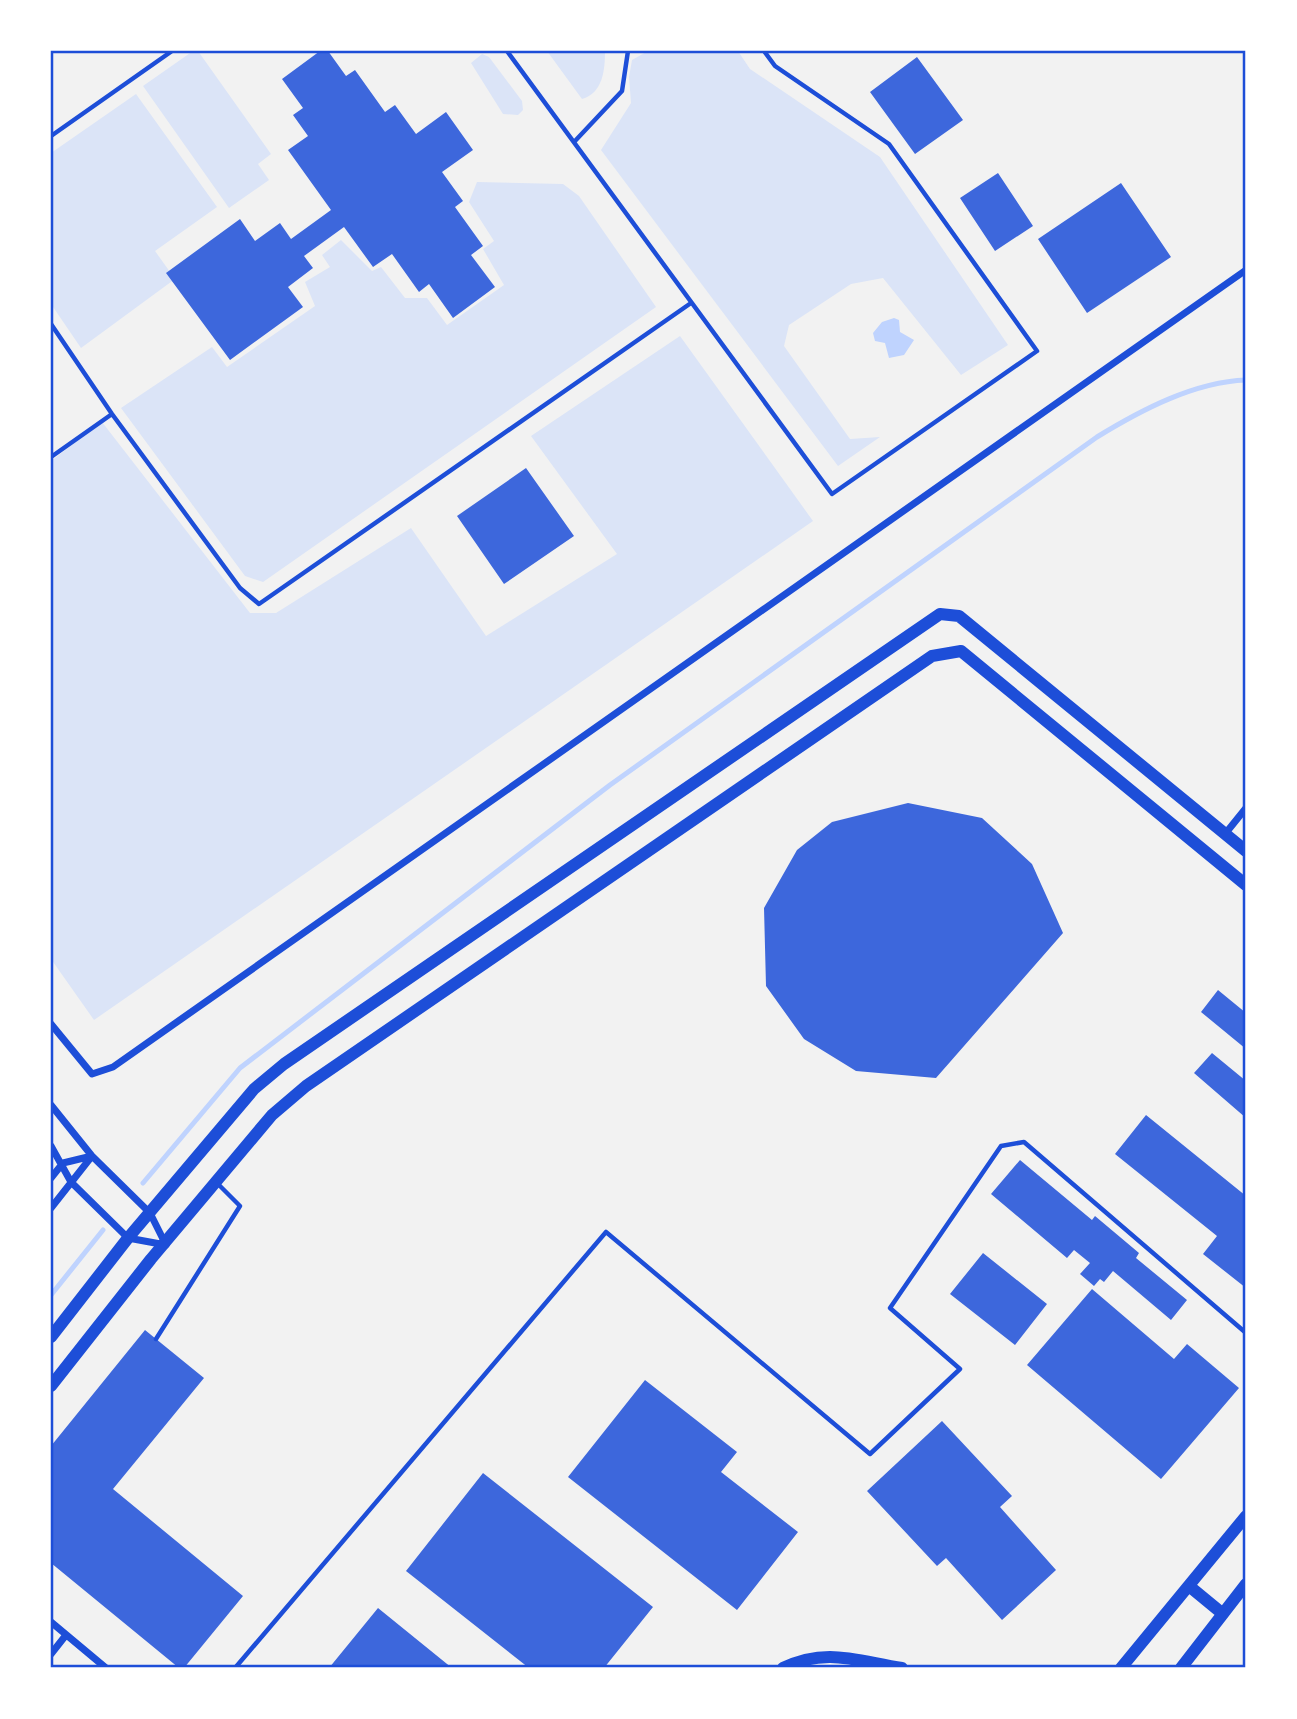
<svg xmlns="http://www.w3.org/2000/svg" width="1297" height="1719" viewBox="0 0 1297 1719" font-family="Helvetica,sans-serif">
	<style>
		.green { fill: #dbe4f7 }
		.water { fill: #bfd3fe }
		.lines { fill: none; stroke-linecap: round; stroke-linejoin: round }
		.stream { stroke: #bfd3fe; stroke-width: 5 }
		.building { fill: #3d67dc }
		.service { stroke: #1d4ed8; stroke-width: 4.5 }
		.minor { stroke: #1d4ed8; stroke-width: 7 }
		.secondary { stroke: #1d4ed8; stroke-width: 12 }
		.neatline { fill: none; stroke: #1d4ed8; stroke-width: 2.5 }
	</style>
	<rect width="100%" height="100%" fill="#f2f2f2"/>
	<!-- green -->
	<path class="green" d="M 193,51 L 198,51 L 271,154 L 258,164 L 269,180 L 229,208 L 143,86 Z
		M 547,51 L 605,51 C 605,70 603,93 582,99 Z
		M 648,51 L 738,51 L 750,69 L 880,157 L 1008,345 L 961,375 L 883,278 L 851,284 L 789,325 L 784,346 L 850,439 L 880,437 L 838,466 L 601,150 L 631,103 L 629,77 L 632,60 Z
		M 482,54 L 489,57 L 522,101 L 523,110 L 518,115 L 503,114 L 471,63 Z
		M 136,94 L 217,207 L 155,251 L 175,279 L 81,348 L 51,304 L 51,153 Z
		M 477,182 L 563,184 L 579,196 L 656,307 L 263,582 L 245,576 L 121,408 L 212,347 L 227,367 L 315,306 L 305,282 L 330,267 L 322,255 L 341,240 L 372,271 L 381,267 L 405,298 L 427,298 L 447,325 L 504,285 L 483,249 L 494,241 L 469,202 Z
		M 680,336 L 813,521 L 94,1020 L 51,959 L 51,461 L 102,422 L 250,613 L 276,613 L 411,528 L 486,636 L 617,554 L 531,436 Z"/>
	<!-- water -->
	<path class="water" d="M 894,318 L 899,320 L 900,332 L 914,340 L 904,355 L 889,358 L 885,343 L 875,341 L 873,333 L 882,322 Z"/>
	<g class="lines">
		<!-- stream -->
		<path class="stream" d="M 143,1183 L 240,1068 L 610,785 L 1097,437 C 1141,410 1194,382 1246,380
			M 51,1295 L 103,1230"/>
	</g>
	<!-- building -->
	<path class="building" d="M 320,51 L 328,51 L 346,76 L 355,70 L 385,112 L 395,105 L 416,134 L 446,112 L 473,150 L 442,172 L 463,201 L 455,207 L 483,246 L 471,255 L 495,287 L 453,318 L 429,284 L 419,292 L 392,254 L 373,267 L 344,227 L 304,256 L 313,268 L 288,287 L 303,307 L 230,360 L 166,273 L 240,219 L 255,241 L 280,223 L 291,239 L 331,210 L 288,150 L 308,136 L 293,115 L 303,108 L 282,79 Z
		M 917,57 L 963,120 L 915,154 L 870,92 Z
		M 998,173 L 1033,226 L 995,251 L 960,198 Z
		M 1121,183 L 1171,257 L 1087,313 L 1038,239 Z
		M 526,468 L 574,536 L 504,584 L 457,516 Z
		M 908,803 L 982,818 L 1032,864 L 1063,933 L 936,1078 L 856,1071 L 804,1039 L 766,986 L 764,908 L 797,850 L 832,822 Z
		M 1218,990 L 1246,1013 L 1246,1049 L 1201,1012 Z
		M 1212,1053 L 1246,1081 L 1246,1118 L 1194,1073 Z
		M 1146,1115 L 1246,1196 L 1246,1288 L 1203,1254 L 1217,1236 L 1115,1154 Z
		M 1020,1160 L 1092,1220 L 1095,1216 L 1139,1253 L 1136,1258 L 1187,1300 L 1171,1320 L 1113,1271 L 1104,1282 L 1100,1279 L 1094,1286 L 1080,1274 L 1090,1263 L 1074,1250 L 1067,1258 L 991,1194 Z
		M 983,1253 L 1047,1304 L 1015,1345 L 950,1294 Z
		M 1092,1289 L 1174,1359 L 1187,1344 L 1239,1388 L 1161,1479 L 1027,1365 Z
		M 145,1330 L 204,1378 L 113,1489 L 243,1596 L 184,1668 L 179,1668 L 51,1563 L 51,1446 Z
		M 645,1380 L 737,1452 L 721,1472 L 798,1532 L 737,1610 L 568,1477 Z
		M 942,1421 L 1012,1496 L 1000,1507 L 1056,1570 L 1002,1620 L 946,1558 L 937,1566 L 867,1491 Z
		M 483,1473 L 653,1607 L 604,1668 L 529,1668 L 406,1571 Z
		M 378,1608 L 452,1668 L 329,1668 Z"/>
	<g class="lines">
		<!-- service -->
		<path class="service" d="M 507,51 L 832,494 L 1037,351 L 889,144 L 775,66 L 764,51
			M 51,136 L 172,51
			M 575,141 L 622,91 L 628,51
			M 51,324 L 112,414 L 240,588 L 259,604 L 691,303
			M 51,457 L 112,414
			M 156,1339 L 240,1206 L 218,1184
			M 235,1668 L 606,1232 L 870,1454 L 960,1369 L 890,1308 L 1001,1146 L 1024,1142 L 1246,1333"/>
		<!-- minor -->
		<path class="minor" d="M 1225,834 L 1246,808
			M 51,1024 L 92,1074 L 113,1067 L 1246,270
			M 51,1105 L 92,1156 L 150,1213 L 166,1245 L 128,1238 L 71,1182 L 51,1146
			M 51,1178 L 63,1163 L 92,1156 L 51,1208
			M 51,1622 L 106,1668
			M 51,1654 L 66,1635"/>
		<!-- secondary -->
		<path class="secondary" d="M 51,1337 L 128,1238 L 254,1089 L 284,1064 L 940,614 L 959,616 L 1246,851
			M 51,1386 L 151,1259 L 272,1115 L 306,1086 L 932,656 L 961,651 L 1246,885
			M 1189,1586 L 1223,1614
			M 783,1668 C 826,1647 857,1661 902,1668
			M 1121,1668 L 1246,1516
			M 1181,1668 L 1246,1584"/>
	</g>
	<!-- border -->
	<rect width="1297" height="1719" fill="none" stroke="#ffffff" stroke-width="105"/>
	<rect x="52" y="52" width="1192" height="1614" class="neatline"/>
</svg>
